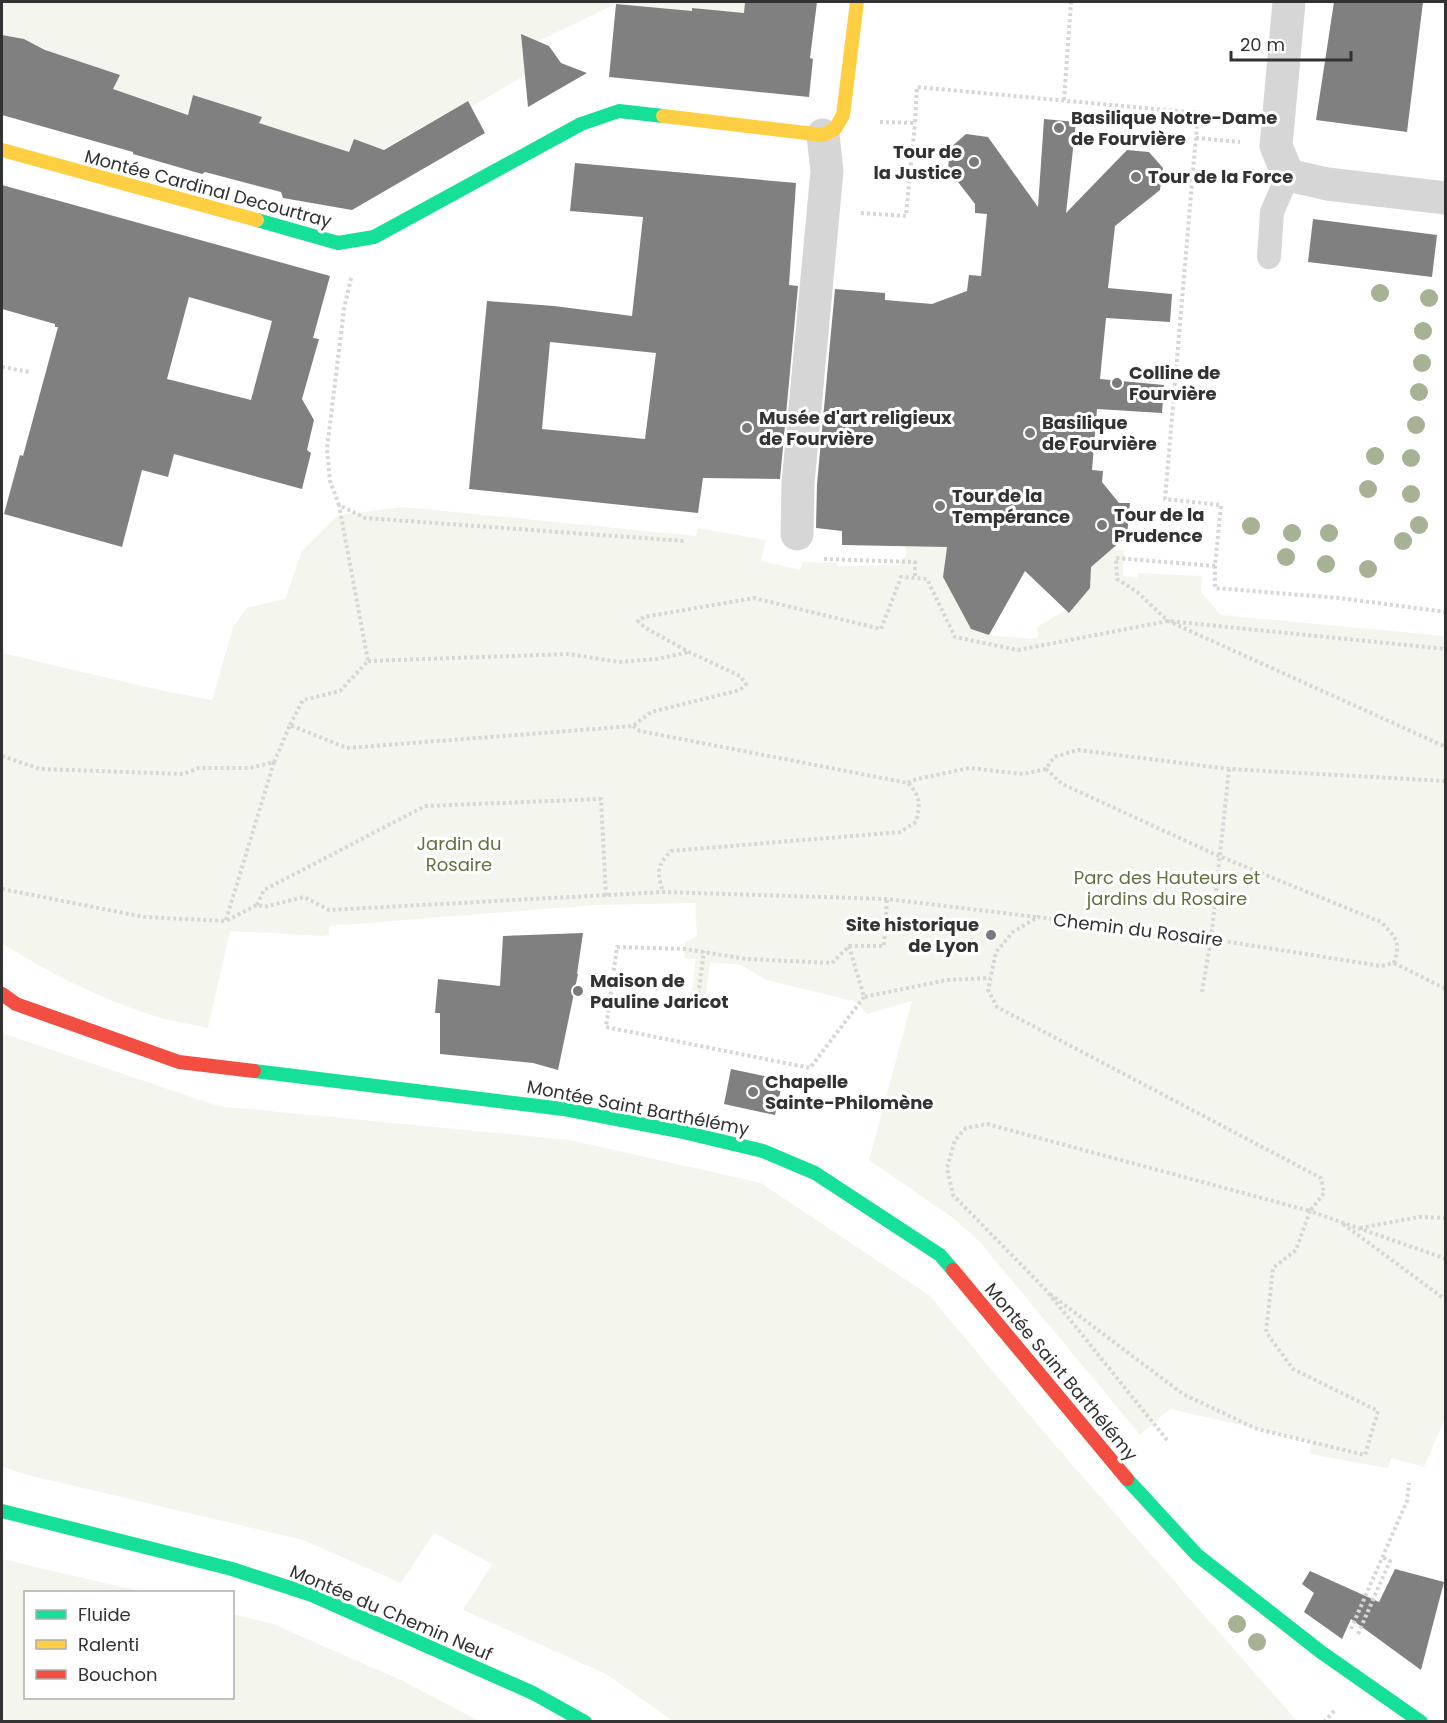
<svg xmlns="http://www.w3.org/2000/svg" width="1447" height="1723" viewBox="0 0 1447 1723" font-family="Poppins,sans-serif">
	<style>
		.green { fill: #f4f6ee }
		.building { fill: #808080; fill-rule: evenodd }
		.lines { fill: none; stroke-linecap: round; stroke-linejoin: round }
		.path { stroke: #d6d6d6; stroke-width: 4; stroke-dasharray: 3 3; stroke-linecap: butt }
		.lane { stroke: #d6d6d6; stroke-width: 24 }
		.street { stroke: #d6d6d6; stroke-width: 33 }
		.fast { stroke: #16e098; stroke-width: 14 }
		.slow { stroke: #ffcf43; stroke-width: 14 }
		.jam { stroke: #f24e42; stroke-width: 14 }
		.tree { fill: #a7b194 }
		.poi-dot { fill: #7a7a7a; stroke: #fff; stroke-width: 2 }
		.labels { text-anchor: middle; stroke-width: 6; stroke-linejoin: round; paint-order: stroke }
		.poi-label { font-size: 18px; font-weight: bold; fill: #323232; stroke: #fff; text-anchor: start }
		.street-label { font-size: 18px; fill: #323232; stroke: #fff }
		.park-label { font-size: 18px; fill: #5f713c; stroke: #fff }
	</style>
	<rect width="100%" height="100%" fill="#fff"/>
	<!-- green -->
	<path class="green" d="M 2,2 L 745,2 L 744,17 L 616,4 L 530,45 L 536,69 L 471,107 L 467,101 L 383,149 L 354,139 L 348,153 L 259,123 L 261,117 L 194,95 L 188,114 L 113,89 L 119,75 L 50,52 L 24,39 L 2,35 Z
		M 404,507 L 696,536 L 697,528 L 766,540 L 761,561 L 800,570 L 803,562 L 837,563 L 837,566 L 900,565 L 902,558 L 906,557 L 906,531 L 957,535 L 951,550 L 946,550 L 945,559 L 983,632 L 989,635 L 1032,639 L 1038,637 L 1037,627 L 1066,610 L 1070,613 L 1075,606 L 1072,603 L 1091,564 L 1110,550 L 1124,550 L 1123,576 L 1137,578 L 1138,573 L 1202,576 L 1201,592 L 1221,615 L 1445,636 L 1446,1416 L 1424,1467 L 1391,1458 L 1388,1468 L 1309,1454 L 1312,1441 L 1170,1409 L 1140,1435 L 980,1242 L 953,1218 L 869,1160 L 912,1001 L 867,1014 L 854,1001 L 766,980 L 741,965 L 710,962 L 704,1011 L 690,1009 L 696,959 L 684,958 L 685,943 L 697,936 L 695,903 L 598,905 L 329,926 L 329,935 L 322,936 L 230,931 L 208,1028 C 192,1024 174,1022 158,1017 C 105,1001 48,973 2,943 L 2,653 L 159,690 L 212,700 L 233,628 L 246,608 L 285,599 L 302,551 L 338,515 Z
		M 2,1033 L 218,1106 L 570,1140 L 761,1183 L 929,1295 L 1055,1445 L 1297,1721 L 673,1721 L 606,1674 L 463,1610 L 492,1564 L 434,1533 L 401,1583 L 303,1540 L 24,1474 L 2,1466 Z
		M 2,1559 L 143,1592 L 26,1592 L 26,1698 L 232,1698 L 233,1614 L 273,1624 L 401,1680 L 479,1721 L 2,1721 Z"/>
	<!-- building -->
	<path class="building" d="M 745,2 L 817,2 L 810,58 L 813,59 L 809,97 L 609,77 L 616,4 L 692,11 L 692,8 L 744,13 Z
		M 1334,2 L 1423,2 L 1407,132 L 1316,120 Z
		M 521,34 L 549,46 L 561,63 L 587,73 L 528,107 Z
		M 2,35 L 24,39 L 45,50 L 120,75 L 113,89 L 188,115 L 193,95 L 262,117 L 259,123 L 349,152 L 354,139 L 384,150 L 468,101 L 485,133 L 352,210 L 283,198 L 281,192 L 205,172 L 202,174 L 133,154 L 133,152 L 2,115 Z
		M 1044,119 L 1076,122 L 1066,213 L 1127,150 L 1149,152 L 1163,168 L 1160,190 L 1115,226 L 1108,288 L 1172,294 L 1170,322 L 1106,318 L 1100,379 L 1164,385 L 1162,413 L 1097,409 L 1092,470 L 1103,471 L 1102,482 L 1119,503 L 1130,503 L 1127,536 L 1091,567 L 1090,588 L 1069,613 L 1025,571 L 989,635 L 971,629 L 943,577 L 947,547 L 842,545 L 842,531 L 816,528 L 817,484 L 835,289 L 885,293 L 885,300 L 932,304 L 967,291 L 969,275 L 981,276 L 987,214 L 975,213 L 975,204 L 948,169 L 950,148 L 966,134 L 988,137 L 1038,207 Z
		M 575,163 L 796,183 L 789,285 L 798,286 L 780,479 L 703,478 L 698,513 L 469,489 L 487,301 L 554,306 L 632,316 L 643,217 L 570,211 ZM 550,342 L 656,353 L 645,439 L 542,429 Z
		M 2,185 L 330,276 L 313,338 L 319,339 L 302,399 L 314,420 L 307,450 L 311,453 L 302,489 L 174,454 L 168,477 L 142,470 L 122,547 L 4,514 L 20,455 L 23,456 L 58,327 L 55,327 L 55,324 L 2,309 ZM 189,297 L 272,321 L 251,400 L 167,379 Z
		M 1313,219 L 1437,235 L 1432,277 L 1308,262 Z
		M 583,933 L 577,974 L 578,974 L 558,1070 L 533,1063 L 440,1054 L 440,1013 L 435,1013 L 438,979 L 500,986 L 503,936 Z
		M 731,1069 L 783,1080 L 775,1115 L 724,1104 Z
		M 1395,1569 L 1444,1582 L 1421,1670 L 1351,1619 L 1342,1639 L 1304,1612 L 1314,1593 L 1302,1584 L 1310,1571 L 1379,1602 Z"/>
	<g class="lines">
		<!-- path -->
		<path class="path" d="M 1064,100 L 1071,2
			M 880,122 L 915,123 L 917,87 L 1198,113 L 1165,499 L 1221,505 L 1215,566 L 1215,588 L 1339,598 L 1446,612
			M 1196,138 L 1240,142
			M 861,213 L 906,216 L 915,123
			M 351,278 L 344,309 L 327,449 L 330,481 L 339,505 L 365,518 L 684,541
			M 2,367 L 30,372
			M 824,559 L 915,562 L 915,578
			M 1215,566 L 1116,558 L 1117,579 L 1136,591 L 1168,621 L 1446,747
			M 368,661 L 569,654 L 619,662 L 657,659 L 689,652
			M 290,725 L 303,700 L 340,691 L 368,661 L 339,505
			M 633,726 L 640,731 L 908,783 C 921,796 920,805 916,822 L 900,832 L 671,851 C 656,867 657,872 663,892
			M 2,756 L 40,769 L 184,774 L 198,768 L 250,768 L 274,762 L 290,725 L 347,748 L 633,726 L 651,712 L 740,690 L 746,684 L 740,676 L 689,652 L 644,627 L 638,621 L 644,617 L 754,598 L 881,629 L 901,577 L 927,579 L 955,637 L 1018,650 L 1168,621 L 1446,649
			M 908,783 L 913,780 L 969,768 L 1023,774 L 1046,769
			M 2,889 L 144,917 L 226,921 L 257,905 L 264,907 L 304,897 L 329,910 L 663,892 L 887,899 L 1037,917
			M 257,905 L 264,890 L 425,806 L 601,799 L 606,896
			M 226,920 L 274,762
			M 849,946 L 864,997 L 947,980 L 990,978
			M 1394,963 L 1446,989
			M 1202,992 L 1211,939 L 1229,769
			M 864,997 L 810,1068 L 606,1027 L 617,947 L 685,949 L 747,959 L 832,963 L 849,946 L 884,946 L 887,899
			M 697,1006 L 704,951
			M 1343,1224 L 1446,1300
			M 1360,1228 L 1419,1217 L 1446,1218
			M 1050,1294 L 1183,1394 L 1257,1429 L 1365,1455 L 1378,1411 L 1293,1369 L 1266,1332 L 1273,1268 L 1296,1250 L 1310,1211 L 1446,1259
			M 1167,1440 L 1046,1290 L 953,1195 L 947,1168 L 955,1140 L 966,1128 L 987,1124 L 1310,1211 L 1324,1193 L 1321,1178 L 997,1007 L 988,990 L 996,952 L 1013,932 L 1038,917 L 1211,939 L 1381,966 L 1394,963 C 1401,941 1396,938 1381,922 L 1219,856 L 1062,784 L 1046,769 L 1054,757 L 1078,750 L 1229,769 L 1446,781
			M 1351,1629 L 1407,1501 L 1409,1483
			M 1358,1634 L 1390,1561 L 1382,1557
			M 1324,1722 L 1336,1709"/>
		<!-- lane -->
		<path class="lane" d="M 1269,257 L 1272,212 L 1288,175"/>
		<!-- street -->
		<path class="street" d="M 1289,2 L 1276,146 L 1288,175 L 1327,184 L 1446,198
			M 797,534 L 798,483 L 827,171 L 823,135"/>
		<!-- fast -->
		<path class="fast" d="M 257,220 L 338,243 L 374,237 L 581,124 L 619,111 L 663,116
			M 254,1071 L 563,1109 L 683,1132 L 763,1151 L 815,1173 L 940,1255 L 953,1270
			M 1127,1479 L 1197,1555 L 1321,1652 L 1421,1722
			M 2,1511 L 232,1569 L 312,1595 L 533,1693 L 585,1722"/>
		<!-- slow -->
		<path class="slow" d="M 663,116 L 823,135 L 835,129 L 843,115 L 857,2
			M 2,150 L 257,220"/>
		<!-- jam -->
		<path class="jam" d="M 2,994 L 16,1004 L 179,1062 L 254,1071
			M 953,1270 L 1127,1479"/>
	</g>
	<!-- trees -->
	<g class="tree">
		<circle cx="1380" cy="293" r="9"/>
		<circle cx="1429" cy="298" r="9"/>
		<circle cx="1423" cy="331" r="9"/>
		<circle cx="1422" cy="363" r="9"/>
		<circle cx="1419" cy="392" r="9"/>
		<circle cx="1416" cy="425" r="9"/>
		<circle cx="1375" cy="456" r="9"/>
		<circle cx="1411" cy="458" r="9"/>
		<circle cx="1368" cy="489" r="9"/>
		<circle cx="1411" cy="494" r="9"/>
		<circle cx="1419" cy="525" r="9"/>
		<circle cx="1251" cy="526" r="9"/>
		<circle cx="1292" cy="533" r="9"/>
		<circle cx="1329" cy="533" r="9"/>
		<circle cx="1403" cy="541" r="9"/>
		<circle cx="1286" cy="557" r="9"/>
		<circle cx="1326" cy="564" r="9"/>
		<circle cx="1368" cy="569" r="9"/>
		<circle cx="1237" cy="1624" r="9"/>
		<circle cx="1257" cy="1642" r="9"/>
	</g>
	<!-- markers -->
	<g class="poi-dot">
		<circle cx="1059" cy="128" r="6"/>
		<circle cx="974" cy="162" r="6"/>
		<circle cx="1136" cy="177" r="6"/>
		<circle cx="1117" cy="383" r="6"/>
		<circle cx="747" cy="428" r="6"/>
		<circle cx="1030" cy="433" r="6"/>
		<circle cx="940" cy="506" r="6"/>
		<circle cx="1102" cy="525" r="6"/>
		<circle cx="991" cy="935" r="6"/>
		<circle cx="578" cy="991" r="6"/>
		<circle cx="753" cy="1092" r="6"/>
	</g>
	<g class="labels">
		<!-- poi labels -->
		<g class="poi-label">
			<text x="1071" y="124">Basilique Notre-Dame<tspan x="1071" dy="21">de Fourvière</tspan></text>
			<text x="962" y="158" text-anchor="end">Tour de<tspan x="962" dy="21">la Justice</tspan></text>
			<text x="1148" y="183">Tour de la Force</text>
			<text x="1129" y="379">Colline de<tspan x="1129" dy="21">Fourvière</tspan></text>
			<text x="759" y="424">Musée d'art religieux<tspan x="759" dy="21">de Fourvière</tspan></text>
			<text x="1042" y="429">Basilique<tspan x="1042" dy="21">de Fourvière</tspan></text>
			<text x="952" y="502">Tour de la<tspan x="952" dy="21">Tempérance</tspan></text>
			<text x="1114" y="521">Tour de la<tspan x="1114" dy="21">Prudence</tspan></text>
			<text x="979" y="931" text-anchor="end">Site historique<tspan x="979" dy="21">de Lyon</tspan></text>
			<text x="590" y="987">Maison de<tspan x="590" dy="21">Pauline Jaricot</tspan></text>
			<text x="765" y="1088">Chapelle<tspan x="765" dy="21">Sainte-Philomène</tspan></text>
		</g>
		<!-- street labels -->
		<g class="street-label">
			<text transform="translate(208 189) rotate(15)" y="6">Montée Cardinal Decourtray</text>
			<text transform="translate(1138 930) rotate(7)" y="6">Chemin du Rosaire</text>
			<text transform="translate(638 1108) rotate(11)" y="6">Montée Saint Barthélémy</text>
			<text transform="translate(1061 1372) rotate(50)" y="6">Montée Saint Barthélémy</text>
			<text transform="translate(391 1613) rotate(23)" y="6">Montée du Chemin Neuf</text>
		</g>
		<!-- park labels -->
		<g class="park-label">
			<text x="459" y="850">Jardin du<tspan x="459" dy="21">Rosaire</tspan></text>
			<text x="1167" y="884">Parc des Hauteurs et<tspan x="1167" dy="21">jardins du Rosaire</tspan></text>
		</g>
	</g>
	<!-- border -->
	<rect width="1447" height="1723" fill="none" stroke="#323232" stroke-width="6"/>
	<!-- legend -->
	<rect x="24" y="1591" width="210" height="108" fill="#ffffff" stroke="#adadad" stroke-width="1.5"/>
	<rect x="36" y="1610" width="30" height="9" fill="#16e098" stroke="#adadad" stroke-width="1.5"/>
	<text x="78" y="1621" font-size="18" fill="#323232">Fluide</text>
	<rect x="36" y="1640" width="30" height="9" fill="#ffcf43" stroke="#adadad" stroke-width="1.5"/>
	<text x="78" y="1651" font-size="18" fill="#323232">Ralenti</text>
	<rect x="36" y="1670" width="30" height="9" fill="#f24e42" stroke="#adadad" stroke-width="1.5"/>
	<text x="78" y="1681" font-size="18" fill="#323232">Bouchon</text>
	<!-- scale -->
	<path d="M1231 51v9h120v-9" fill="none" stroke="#323232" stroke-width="3"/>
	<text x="1240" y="51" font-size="18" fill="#323232" stroke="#ffffff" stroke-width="4.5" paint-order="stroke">20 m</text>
</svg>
